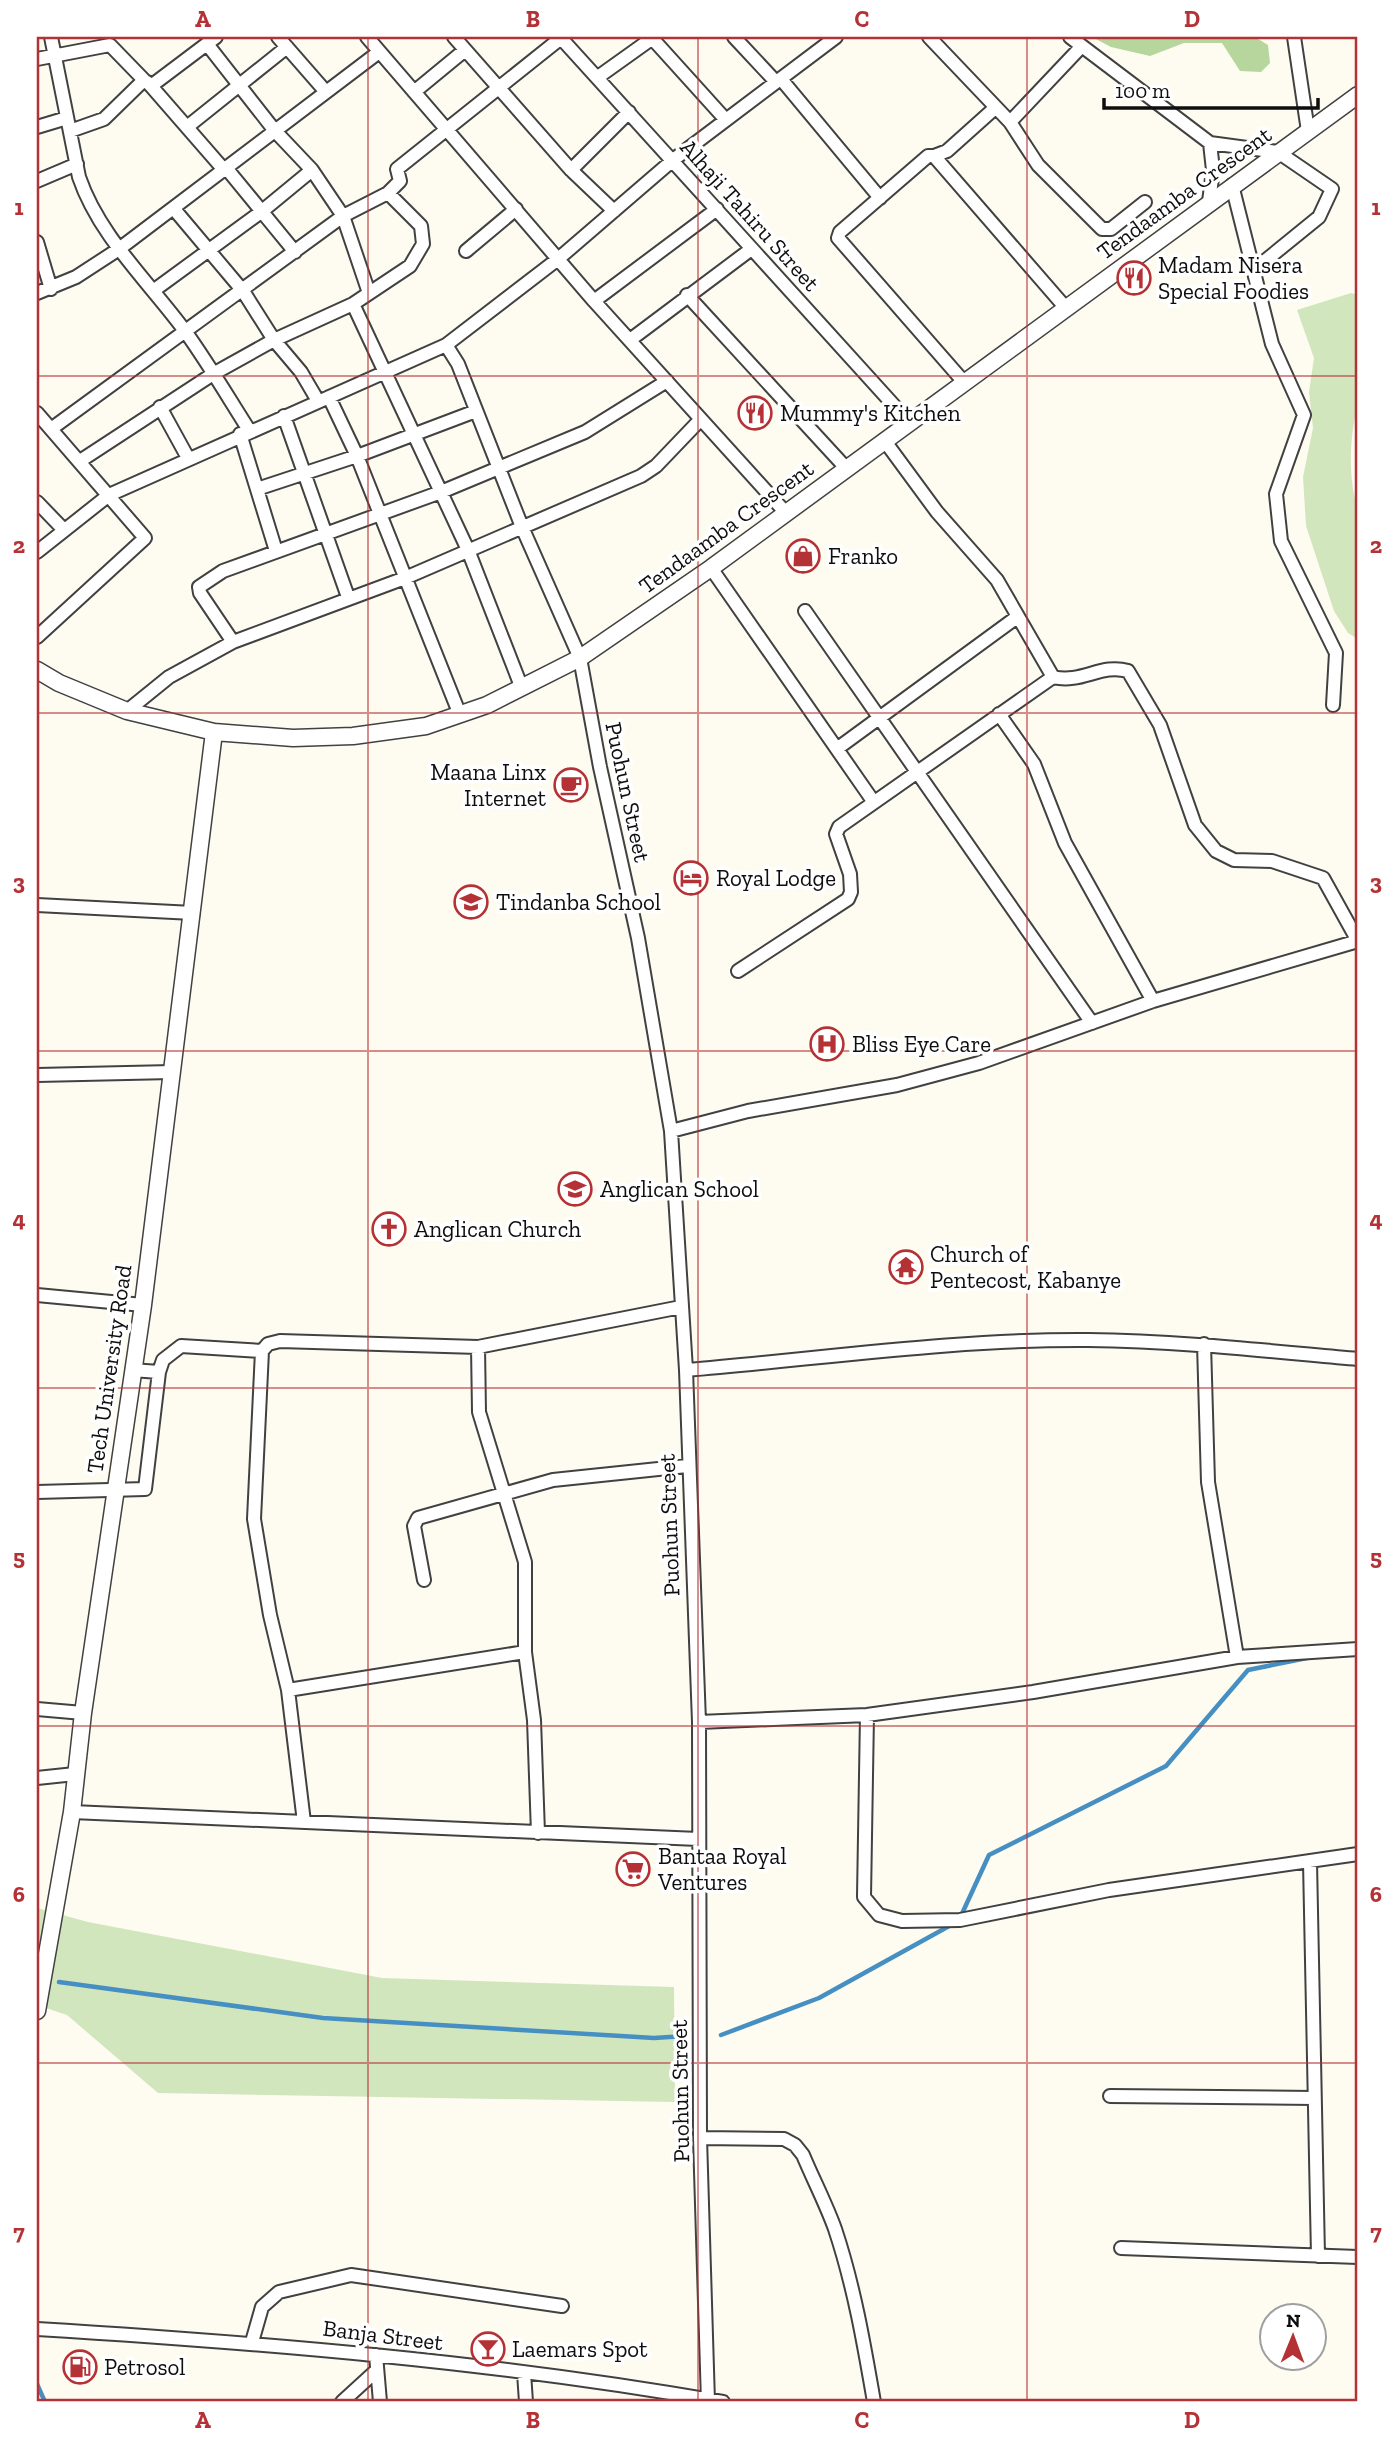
<svg xmlns="http://www.w3.org/2000/svg" width="1395" height="2439" viewBox="0 0 1395 2439" font-family="'Zilla Slab',serif">
	<style>
		.green { fill: #d1e6bd }
		.forest { fill: #b6d69d }
		.lines { fill: none; stroke-linecap: round; stroke-linejoin: round }
		.stream { stroke: #468fc3; stroke-width: 4.5 }
		.minor-casing { stroke: #414141; stroke-width: 16 }
		.tertiary-casing { stroke: #414141; stroke-width: 19 }
		.minor { stroke: #fff; stroke-width: 12 }
		.tertiary { stroke: #fff; stroke-width: 16 }
		.grid { fill: none; stroke: #b43135; stroke-width: 2; stroke-opacity: 0.55 }
		.labels { text-anchor: middle; stroke-width: 7; stroke-linejoin: round; paint-order: stroke }
		.street-label { font-size: 23px; fill: #0e0e0e; stroke: #fff }
		.poi-label { font-size: 23px; fill: #0e0e0e; stroke: #fff; text-anchor: start }
		.neatline { fill: none; stroke: #b43135; stroke-width: 2.5 }
		.grid-label { font-size: 23px; text-anchor: middle; font-weight: bold; fill: #b43135 }
	</style>
	<rect width="100%" height="100%" fill="#fefcf1"/>
	<!-- green -->
	<path class="green" d="M 1351,293 L 1358,295 L 1358,405 C 1349,437 1348,479 1358,510 L 1358,639 L 1348,633 L 1334,611 L 1306,526 L 1303,477 L 1313,428 L 1309,392 L 1314,358 L 1297,310 Z
		M 37,1908 L 88,1922 L 382,1978 L 674,1987 L 675,2102 L 158,2093 L 67,2015 L 37,2005 Z"/>
	<!-- forest -->
	<path class="forest" d="M 1092,37 L 1255,37 L 1268,45 L 1270,63 L 1261,72 L 1240,71 L 1222,43 L 1184,43 L 1150,56 L 1111,47 Z"/>
	<g class="lines">
		<!-- stream -->
		<path class="stream" d="M 960,1918 L 989,1855 L 1166,1766 L 1248,1670 L 1307,1658
			M 59,1982 L 323,2018 L 654,2038 L 685,2036
			M 721,2035 L 819,1998 L 951,1925
			M 37,2384 L 45,2402"/>
		<defs>
			<path id="minor" d="M 51,37 L 79,177 C 99,236 149,282 185,331 C 208,363 228,397 249,430
				M 278,37 L 326,92
				M 367,37 L 594,301 L 786,513
				M 454,37 L 571,170 L 614,211
				M 560,37 L 909,422
				M 651,37 L 726,120
				M 734,37 L 776,82
				M 929,37 L 1010,122 L 1038,165 L 1102,229 L 1111,229 L 1145,202
				M 1070,37 L 1210,143 L 1278,152 L 1332,189 L 1319,217 L 1255,269
				M 1294,37 L 1308,131
				M 207,44 L 275,131 L 312,170 L 343,216 L 369,293
				M 37,59 L 110,45 L 144,80 L 104,119 L 70,131
				M 598,77 L 654,37
				M 781,79 L 880,198
				M 147,82 L 151,86 L 216,37
				M 151,86 L 225,171
				M 414,92 L 465,50
				M 1010,122 L 1081,47
				M 37,127 L 67,118
				M 187,127 L 287,47
				M 934,156 L 947,151 L 995,108
				M 227,169 L 295,252
				M 571,170 L 629,112
				M 37,181 L 77,164
				M 1232,185 L 1272,344 L 1304,415 L 1276,494 L 1281,541 L 1336,653 L 1333,705
				M 1209,202 L 1213,170 L 1210,143
				M 174,209 L 243,291 L 274,340 L 301,372 L 318,401
				M 37,242 L 51,289
				M 466,251 L 516,209
				M 153,291 L 261,212 L 312,170
				M 37,293 L 76,277 L 119,249 L 379,52
				M 687,295 L 846,468
				M 594,301 L 717,209
				M 353,304 L 468,550 L 521,686
				M 630,340 L 750,250
				M 446,345 L 458,364 L 522,527 L 580,658 L 600,767 L 638,938 L 671,1131 L 686,1370 L 699,1722 L 700,2138 L 708,2402
				M 963,381 L 838,238 L 840,232 L 928,156 L 934,156 L 1065,307
				M 329,397 L 357,456 L 460,715
				M 160,407 L 188,458
				M 37,413 L 145,538 L 37,637
				M 284,416 L 348,597
				M 51,429 L 343,216 L 388,193 L 400,181 L 397,169 L 561,38
				M 240,434 L 276,551
				M 884,440 L 937,512 L 997,580 L 1053,677 C 1082,684 1101,663 1128,671 L 1160,725 L 1195,825 L 1216,851 L 1234,860 L 1272,861 L 1323,878 L 1358,941
				M 80,461 L 213,374 L 274,340 L 353,304 L 410,266 L 423,244 L 421,226 L 388,193
				M 257,489 L 357,456 L 476,411
				M 37,502 L 64,530
				M 37,552 L 109,495 L 446,345 L 558,259 L 673,160 L 836,37
				M 711,568 L 873,801
				M 805,611 L 1092,1023
				M 233,642 L 200,593 L 199,587 L 223,571 L 441,492 L 585,432 L 667,381
				M 127,711 L 169,677 L 233,642 L 405,578 L 641,476 L 656,466 L 701,419
				M 999,714 L 1034,764 L 1065,843 L 1153,1001
				M 838,748 L 1017,617
				M 37,905 L 193,913
				M 738,971 L 848,899 L 851,892 L 850,874 L 836,834 L 839,827 L 1053,677
				M 37,1075 L 172,1072
				M 671,1131 L 748,1111 L 897,1085 L 979,1063 L 1153,1001 L 1358,941
				M 37,1295 L 143,1305
				M 1204,1344 L 1208,1482 L 1237,1657
				M 132,1370 L 159,1372 L 163,1360 L 181,1346 L 262,1351
				M 686,1370 C 819,1359 954,1339 1088,1340 C 1178,1341 1268,1351 1358,1359
				M 37,1492 L 145,1489 L 159,1372
				M 424,1580 L 414,1526 L 418,1518 L 553,1480 L 687,1466
				M 288,1690 L 525,1652
				M 37,1709 L 83,1713
				M 867,1715 L 864,1897 L 879,1915 L 902,1921 L 960,1920 L 1109,1890 L 1358,1854
				M 699,1722 L 867,1715 L 1033,1692 L 1237,1657 L 1358,1649
				M 37,1778 L 75,1774
				M 72,1812 L 698,1839
				M 304,1822 L 288,1690 L 270,1615 L 254,1519 L 262,1351 L 268,1344 L 280,1341 L 478,1347
				M 538,1833 L 534,1720 L 525,1652 L 525,1562 L 479,1412 L 478,1347 L 681,1307
				M 1310,1862 L 1318,2256
				M 1110,2096 L 1314,2098
				M 700,2138 L 784,2139 L 795,2145 L 803,2155 C 813,2179 826,2204 835,2229 C 854,2286 864,2344 874,2402
				M 1121,2248 L 1358,2257
				M 37,2329 C 266,2343 496,2362 723,2402
				M 252,2342 L 262,2307 L 279,2292 L 351,2275 L 562,2306
				M 376,2355 L 380,2402
				M 524,2373 L 526,2402
				M 342,2402 L 377,2370"/>
			<path id="tertiary" d="M 37,670 L 59,683 L 127,711 L 214,732 L 293,738 L 353,736 L 426,726 L 487,705 L 580,658 L 711,568 L 1358,95
				M 37,2011 L 72,1812 L 83,1713 L 143,1305 L 214,732"/>
		</defs>
		<!-- minor casing -->
		<use href="#minor" class="minor-casing"/>
		<!-- tertiary casing -->
		<use href="#tertiary" class="tertiary-casing"/>
		<!-- minor -->
		<use href="#minor" class="minor"/>
		<!-- tertiary -->
		<use href="#tertiary" class="tertiary"/>
	</g>
	<!-- grid -->
	<path class="grid" d="M 368,37 L 368,2402M 698,37 L 698,2402M 1027,37 L 1027,2402M 37,376 L 1358,376M 37,713 L 1358,713M 37,1051 L 1358,1051M 37,1388 L 1358,1388M 37,1726 L 1358,1726M 37,2063 L 1358,2063"/>
	<!-- icons -->
	<defs>
		<symbol id="restaurant-ring" viewBox="-11 -11 22 22"><circle r="9.5" fill="#fff" stroke="#b43135" stroke-width="1.5"/><path d="M-5-6h1v4h1v-4h1v4h1v-4h1v5L-1.5 .5V6h-2V.5L-5-1ZM5-6V6H3V1.5H1.5Q1.5-4 5-6Z" fill="#b43135"/></symbol>
		<symbol id="shop-ring" viewBox="-11 -11 22 22"><circle r="9.5" fill="#fff" stroke="#b43135" stroke-width="1.5"/><path d="M-5-2.5h2.3a2.7 3.5 0 0 1 5.4 0H5L5.5 6h-11ZM-1.5-2.5h3a1.5 2.3 0 0 0-3 0Z" fill="#b43135"/></symbol>
		<symbol id="cafe-ring" viewBox="-11 -11 22 22"><circle r="9.5" fill="#fff" stroke="#b43135" stroke-width="1.5"/><path d="M-5.5-4.5H6V0H3Q3 3.5 0 3.5H-2.5Q-5.5 3.5-5.5 0ZM3-3.2v2h1.7v-2ZM-6 4.5H4V6H-6Z" fill="#b43135"/></symbol>
		<symbol id="hotel-ring" viewBox="-11 -11 22 22"><circle r="9.5" fill="#fff" stroke="#b43135" stroke-width="1.5"/><path d="M-6-4.5h1.5V1H6V5H4.5V3h-9V5H-6ZM-4 0a1.8 1.8 0 1 1 3.6 0ZM.5 0V-2.5h3Q6-2.5 6 0Z" fill="#b43135"/></symbol>
		<symbol id="school-ring" viewBox="-11 -11 22 22"><circle r="9.5" fill="#fff" stroke="#b43135" stroke-width="1.5"/><path d="M0-5L7-2L0 1L-7-2ZM-4 1L0 2.5L4 1V4Q0 6-4 4Z" fill="#b43135"/></symbol>
		<symbol id="hospital-ring" viewBox="-11 -11 22 22"><circle r="9.5" fill="#fff" stroke="#b43135" stroke-width="1.5"/><path d="M-5-5h3v3.5h4V-5h3V5h-3V1.5h-4V5h-3Z" fill="#b43135"/></symbol>
		<symbol id="church-ring" viewBox="-11 -11 22 22"><circle r="9.5" fill="#fff" stroke="#b43135" stroke-width="1.5"/><path d="M-1.2-6h2.4v3.5h3.3v2.4h-3.3V6h-2.4V-.1h-3.3v-2.4h3.3Z" fill="#b43135"/></symbol>
		<symbol id="temple-ring" viewBox="-11 -11 22 22"><circle r="9.5" fill="#fff" stroke="#b43135" stroke-width="1.5"/><path d="M0-6L5-2H3V0L6.5 2.5H4V6H1.5V3h-3V6H-4V2.5H-6.5L-3 0V-2H-5Z" fill="#b43135"/></symbol>
		<symbol id="supermarket-ring" viewBox="-11 -11 22 22"><circle r="9.5" fill="#fff" stroke="#b43135" stroke-width="1.5"/><path d="M-6-5.5h2.5l.6 2H6L4.5 2H-2.5L-4.4-4H-6ZM-1.5 3.2a1.3 1.3 0 1 0 .1 0ZM3 3.2a1.3 1.3 0 1 0 .1 0Z" fill="#b43135"/></symbol>
		<symbol id="bar-ring" viewBox="-11 -11 22 22"><circle r="9.5" fill="#fff" stroke="#b43135" stroke-width="1.5"/><path d="M-6-5H6L.8 .8V4.5H3.5V6h-7V4.5H-.8V.8Z" fill="#b43135"/></symbol>
		<symbol id="fuel-ring" viewBox="-11 -11 22 22"><circle r="9.5" fill="#fff" stroke="#b43135" stroke-width="1.5"/><path d="M-5.5-6h7V0h2V4h1.3V-2.5L3-4.5l.8-.8L6-3V5H2.5V1h-1V6h-7ZM-4.2-4.7v3.2H.2V-4.7Z" fill="#b43135"/></symbol>
	</defs>
	<g fill-rule="evenodd">
		<use href="#restaurant-ring" x="1115" y="259" width="38" height="38"/>
		<use href="#restaurant-ring" x="736" y="394" width="38" height="38"/>
		<use href="#shop-ring" x="784" y="537" width="38" height="38"/>
		<use href="#cafe-ring" x="552" y="766" width="38" height="38"/>
		<use href="#hotel-ring" x="672" y="859" width="38" height="38"/>
		<use href="#school-ring" x="452" y="883" width="38" height="38"/>
		<use href="#hospital-ring" x="808" y="1025" width="38" height="38"/>
		<use href="#school-ring" x="556" y="1170" width="38" height="38"/>
		<use href="#church-ring" x="370" y="1210" width="38" height="38"/>
		<use href="#temple-ring" x="887" y="1248" width="38" height="38"/>
		<use href="#supermarket-ring" x="614" y="1850" width="38" height="38"/>
		<use href="#bar-ring" x="469" y="2330" width="38" height="38"/>
		<use href="#fuel-ring" x="61" y="2348" width="38" height="38"/>
	</g>
	<g class="labels">
		<!-- street labels -->
		<g class="street-label">
			<text transform="translate(1184 193) rotate(-36)" y="8">Tendaamba Crescent</text>
			<text transform="translate(750 215) rotate(48)" y="8">Alhaji Tahiru Street</text>
			<text transform="translate(726 527) rotate(-36)" y="8">Tendaamba Crescent</text>
			<text transform="translate(628 792) rotate(78)" y="8">Puohun Street</text>
			<text transform="translate(109 1369) rotate(-82)" y="8">Tech University Road</text>
			<text transform="translate(669 1525) rotate(-92)" y="8">Puohun Street</text>
			<text transform="translate(680 2091) rotate(-91)" y="8">Puohun Street</text>
			<text transform="translate(383 2335) rotate(7)" y="8">Banja Street</text>
		</g>
		<!-- poi labels -->
		<g class="poi-label">
			<text x="1158" y="273">Madam Nisera<tspan x="1158" dy="26">Special Foodies</tspan></text>
			<text x="780" y="421">Mummy's Kitchen</text>
			<text x="828" y="564">Franko</text>
			<text x="546" y="780" text-anchor="end">Maana Linx<tspan x="546" dy="26">Internet</tspan></text>
			<text x="716" y="886">Royal Lodge</text>
			<text x="496" y="910">Tindanba School</text>
			<text x="852" y="1052">Bliss Eye Care</text>
			<text x="600" y="1197">Anglican School</text>
			<text x="414" y="1237">Anglican Church</text>
			<text x="930" y="1262">Church of<tspan x="930" dy="26">Pentecost, Kabanye</tspan></text>
			<text x="658" y="1864">Bantaa Royal<tspan x="658" dy="26">Ventures</tspan></text>
			<text x="512" y="2357">Laemars Spot</text>
			<text x="104" y="2375">Petrosol</text>
		</g>
	</g>
	<!-- border -->
	<rect width="1395" height="2439" fill="none" stroke="#ffffff" stroke-width="77"/>
	<!-- north arrow -->
	<g transform="translate(1293 2337) rotate(1)"><circle r="33" fill="#ffffff" stroke="#9f9f9f" stroke-width="2"/>
	<path d="M0-5L12 26L0 18L-12 26Z" fill="#b43135"/>
	<text y="-10" font-size="19" font-weight="bold" text-anchor="middle" fill="#0e0e0e">N</text>
	</g>
	<!-- scale -->
	<path d="M1104 98v10h214v-10" fill="none" stroke="#0e0e0e" stroke-width="3.5"/>
	<text x="1115" y="98" font-size="21" fill="#0e0e0e" stroke="#ffffff" stroke-width="5" paint-order="stroke">100 m</text>
	<rect x="38" y="38" width="1318" height="2362" class="neatline"/>
	<g class="grid-label">
		<text x="203" y="27">A</text>
		<text x="533" y="27">B</text>
		<text x="862" y="27">C</text>
		<text x="1192" y="27">D</text>
		<text x="19" y="215">1</text>
		<text x="1376" y="215">1</text>
		<text x="19" y="553">2</text>
		<text x="1376" y="553">2</text>
		<text x="19" y="890">3</text>
		<text x="1376" y="890">3</text>
		<text x="19" y="1227">4</text>
		<text x="1376" y="1227">4</text>
		<text x="19" y="1565">5</text>
		<text x="1376" y="1565">5</text>
		<text x="19" y="1902">6</text>
		<text x="1376" y="1902">6</text>
		<text x="19" y="2240">7</text>
		<text x="1376" y="2240">7</text>
		<text x="203" y="2428">A</text>
		<text x="533" y="2428">B</text>
		<text x="862" y="2428">C</text>
		<text x="1192" y="2428">D</text>
	</g>
</svg>
